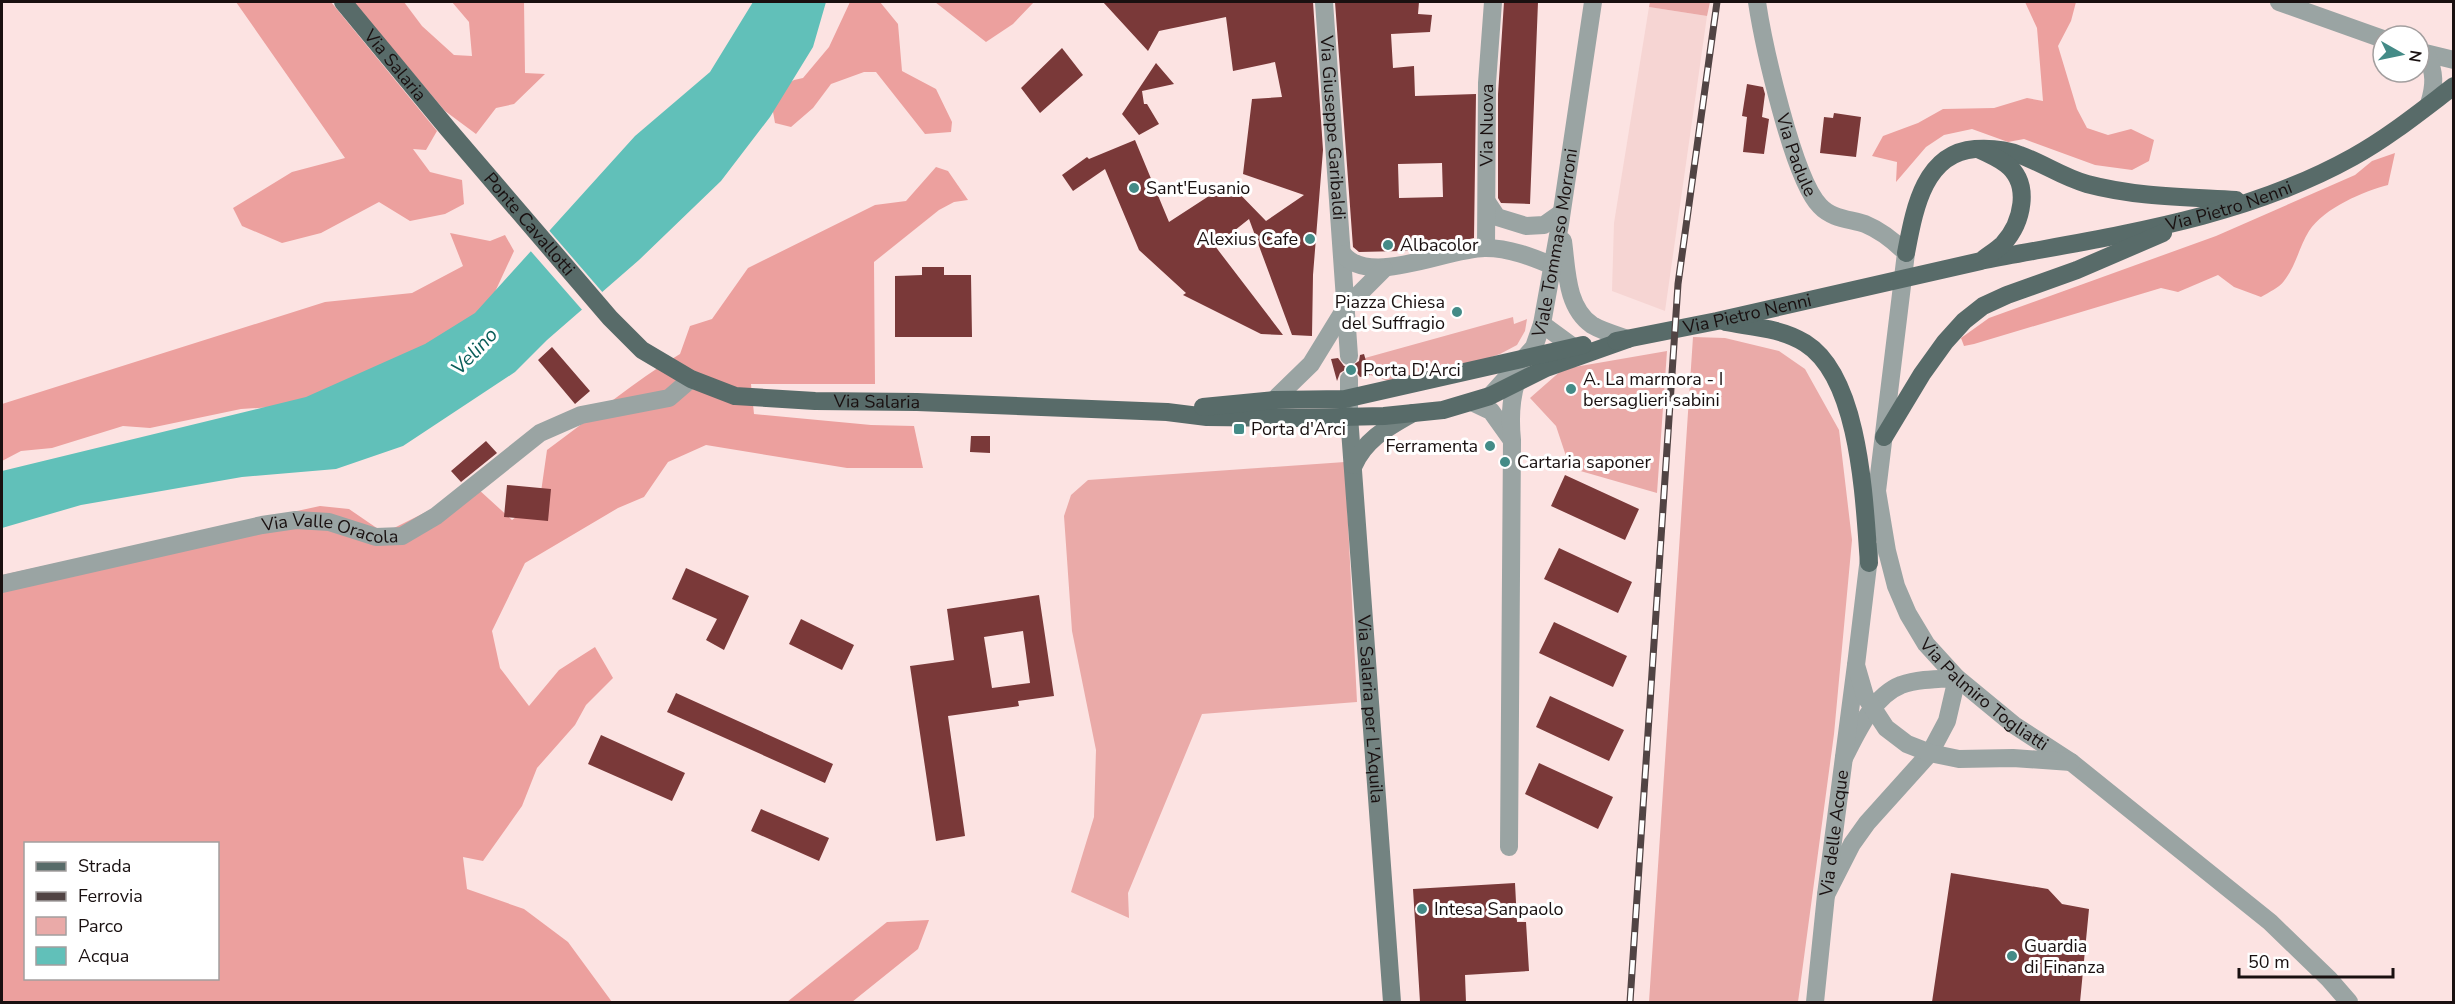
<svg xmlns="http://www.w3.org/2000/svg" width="2455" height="1004" viewBox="0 0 2455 1004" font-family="'Nunito Sans',sans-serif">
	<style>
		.built { fill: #f6d5d3 }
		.green { fill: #eaaaa8 }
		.forest { fill: #eca09e; fill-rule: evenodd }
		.water { fill: #61c0b9 }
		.pier { fill: #fce3e2 }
		.building { fill: #7a3939; fill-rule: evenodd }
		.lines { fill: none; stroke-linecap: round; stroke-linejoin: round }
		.minor { stroke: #9aa4a3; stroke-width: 18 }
		.tertiary { stroke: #9aa4a3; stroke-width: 18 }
		.secondary { stroke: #738381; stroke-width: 18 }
		.primary { stroke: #586b69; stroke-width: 18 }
		.rail-casing { stroke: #514444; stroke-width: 7 }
		.rail { stroke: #fff; stroke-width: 4.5; stroke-dasharray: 14; stroke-linecap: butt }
		.poi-dot { fill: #448b87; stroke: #fff; stroke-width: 2 }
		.labels { text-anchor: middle; stroke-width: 6; stroke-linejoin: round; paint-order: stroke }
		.street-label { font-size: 18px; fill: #191010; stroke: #fff }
		.poi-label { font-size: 18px; fill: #191010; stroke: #fff; text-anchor: start }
		.water-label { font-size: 20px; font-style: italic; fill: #095d59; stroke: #fff }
	</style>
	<rect width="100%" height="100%" fill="#fce3e2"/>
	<!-- built -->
	<path class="built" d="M 1649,7 L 1707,16 L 1665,311 L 1612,291 L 1614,223 Z"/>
	<!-- green -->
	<path class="green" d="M 1650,2 L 1710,2 L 1707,16 L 1649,7 Z
		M 1513,317 L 1514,324 L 1527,319 L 1525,331 L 1517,345 L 1500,354 L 1465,366 L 1388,381 L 1370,375 L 1365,358 Z
		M 1693,337 L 1725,338 L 1779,351 L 1805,369 L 1839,430 L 1852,540 L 1834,734 L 1798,1002 L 1649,1002 Z
		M 1667,351 L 1657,493 L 1570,468 L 1556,426 L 1530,398 L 1563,369 Z
		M 1345,462 L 1357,702 L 1202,714 L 1128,893 L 1129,918 L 1071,892 L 1094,817 L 1096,750 L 1072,631 L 1064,516 L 1071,495 L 1088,480 Z"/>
	<!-- forest -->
	<path class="forest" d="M 236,2 L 331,2 L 437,131 L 426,150 L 413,149 L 430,172 L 462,180 L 464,204 L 445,214 L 410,221 L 379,202 L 321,233 L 282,243 L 242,226 L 233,208 L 292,172 L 345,158 Z
		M 353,2 L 404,2 L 422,26 L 454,55 L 472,56 L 469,22 L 452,2 L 524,2 L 525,73 L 545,74 L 514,104 L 496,108 L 476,134 L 445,111 Z
		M 850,2 L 880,2 L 898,24 L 902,71 L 936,89 L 952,122 L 951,132 L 925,134 L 876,72 L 864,72 L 831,84 L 813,108 L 791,127 L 775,123 L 770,95 L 794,80 L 803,78 L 829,47 Z
		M 935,2 L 1034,2 L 1013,24 L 986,42 Z
		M 2025,2 L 2076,2 L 2071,21 L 2058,46 L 2077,109 L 2087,128 L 2108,135 L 2131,129 L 2154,140 L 2149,161 L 2132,170 L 2095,165 L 2024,139 L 2008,142 L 1972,129 L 1944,135 L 1926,147 L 1896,182 L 1897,162 L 1872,156 L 1883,136 L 1918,123 L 1943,109 L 1994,108 L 2027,98 L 2043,101 L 2037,28 Z
		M 2395,153 L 2388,185 C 2364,191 2324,208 2309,231 C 2299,247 2296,266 2284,281 C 2279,288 2269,292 2261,297 L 2234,287 L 2218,275 L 2178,292 L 2161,288 L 1974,344 L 1964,346 L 1961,338 L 1989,318 L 2216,236 L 2355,175 L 2372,161 Z
		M 936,167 L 948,171 L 968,200 L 954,202 L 939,210 L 874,262 L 875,384 L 751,384 L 754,414 L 871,425 L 914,426 L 923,468 L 847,468 L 706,445 L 668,462 L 644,497 L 618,508 L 525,563 L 492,631 L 500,668 L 529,706 L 559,670 L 595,647 L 613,678 L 586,705 L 575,725 L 537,768 L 522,806 L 483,861 L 463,857 L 467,889 L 524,909 L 568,942 L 612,1002 L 2,1002 L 2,575 L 320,506 L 349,509 L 384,533 L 468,491 L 478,489 L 512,520 L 540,499 L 547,450 C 591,418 633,382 680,354 L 690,326 L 712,319 L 748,268 L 875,205 L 906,201 ZM 26,844 L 218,844 L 218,978 L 26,978 Z
		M 450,233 L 490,241 L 505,235 L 514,251 L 494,294 L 410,384 L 274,407 L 241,409 L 150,428 L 123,426 L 52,448 L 21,451 L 2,461 L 2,404 L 325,302 L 412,293 L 463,266 Z
		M 929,920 L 918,949 L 852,1002 L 787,1002 L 887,922 Z"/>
	<!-- water -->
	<path class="water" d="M 753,2 L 826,2 L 813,47 L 770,117 L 721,181 L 639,260 L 547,340 L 515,372 L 403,446 L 336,469 L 242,477 L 81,505 L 2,528 L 2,471 L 306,397 L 425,344 L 475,313 L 635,136 L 710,72 Z"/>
	<!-- pier -->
	<path class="pier" d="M 547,228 L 604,294 L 584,312 L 528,248 Z"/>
	<!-- building -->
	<path class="building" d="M 1103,2 L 1313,2 L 1323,150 L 1313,275 L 1312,336 L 1292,335 L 1249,219 L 1215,246 L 1283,335 L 1261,334 L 1183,295 L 1186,293 L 1139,250 L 1105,169 L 1073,191 L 1062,175 L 1087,157 L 1089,159 L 1135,140 L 1169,222 L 1229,183 L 1266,221 L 1304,195 L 1243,174 L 1252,99 L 1282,97 L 1275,62 L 1233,71 L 1226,17 L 1159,31 L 1148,51 Z
		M 1335,2 L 1419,2 L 1418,14 L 1432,15 L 1430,32 L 1391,34 L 1393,68 L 1414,66 L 1415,96 L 1476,94 L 1474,238 L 1424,249 L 1401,251 L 1359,252 L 1353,247 ZM 1442,163 L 1443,197 L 1399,198 L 1398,164 Z
		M 1504,2 L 1538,2 L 1530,204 L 1501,203 L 1498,198 L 1498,94 Z
		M 1062,48 L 1083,75 L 1040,113 L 1021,88 Z
		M 1156,63 L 1174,84 L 1142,91 L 1144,104 L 1147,104 L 1159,124 L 1139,135 L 1122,114 Z
		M 1747,84 L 1763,87 L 1765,94 L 1762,117 L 1769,119 L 1764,154 L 1743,152 L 1747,117 L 1742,116 Z
		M 1834,113 L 1861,117 L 1856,157 L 1820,153 L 1824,117 L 1833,118 Z
		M 922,267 L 944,267 L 944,275 L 971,275 L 972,337 L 895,337 L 895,276 L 922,275 Z
		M 552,347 L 590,391 L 575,404 L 538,360 Z
		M 1364,354 L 1370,375 L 1360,377 L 1355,370 L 1348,368 L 1340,373 L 1337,381 L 1331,359 L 1338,358 L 1344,366 L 1350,367 L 1359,361 L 1360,355 Z
		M 971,436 L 990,436 L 990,453 L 970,452 Z
		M 486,441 L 497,453 L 461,482 L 451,471 Z
		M 1565,475 L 1639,509 L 1625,540 L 1551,506 Z
		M 507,485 L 551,489 L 548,521 L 504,517 Z
		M 1559,548 L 1632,582 L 1618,613 L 1544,579 Z
		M 686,568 L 749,596 L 724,650 L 706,640 L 717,619 L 672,599 Z
		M 1039,595 L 1054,696 L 1018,701 L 1019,706 L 948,716 L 965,836 L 936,841 L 910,666 L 954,660 L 947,609 ZM 1023,631 L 1030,683 L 992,688 L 984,637 Z
		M 801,619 L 854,645 L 842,670 L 789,644 Z
		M 1554,622 L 1627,656 L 1613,687 L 1539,653 Z
		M 676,693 L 833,764 L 825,783 L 667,712 Z
		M 1550,696 L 1624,730 L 1609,761 L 1536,727 Z
		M 601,735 L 685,773 L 672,801 L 588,764 Z
		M 1539,763 L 1613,797 L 1598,829 L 1525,794 Z
		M 761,809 L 829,838 L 819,861 L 751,831 Z
		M 1951,873 L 2048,889 L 2062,904 L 2089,909 L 2080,1002 L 1932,1002 Z
		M 1515,883 L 1517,922 L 1526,922 L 1529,971 L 1465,975 L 1466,1002 L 1420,1002 L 1413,889 Z"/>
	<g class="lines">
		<!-- minor -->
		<g class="minor">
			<path id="s1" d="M 1324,2 L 1349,356"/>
			<path d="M 2279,2 L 2383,39"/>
			<path d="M 2421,52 L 2454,60"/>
			<path d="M 2427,55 C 2435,73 2435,85 2429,104"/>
			<path d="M 1487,202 L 1497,217 L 1526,226 L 1544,225 L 1561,213"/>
			<path id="s2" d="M 1486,248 L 1487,83 L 1493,2"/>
			<path d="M 1343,254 C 1370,288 1449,247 1486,248 C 1509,248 1532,257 1553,266"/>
			<path d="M 1274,400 L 1311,364 L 1346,307 L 1384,269"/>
			<path d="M 1472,402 L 1491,411 L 1511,439"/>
			<path d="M 1349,413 L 1349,379"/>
			<path id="s3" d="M 2,584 L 262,525 L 296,520 L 329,522 L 376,537 L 402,536 L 436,516 L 540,433 L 581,415 L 669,398 L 691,379"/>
			<path d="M 1509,847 L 1512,440 C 1510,420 1510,403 1516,383"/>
			<path d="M 1826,895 L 1852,844 L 1867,823 L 1930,753 L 1947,721 L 1957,678 C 1938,679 1918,679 1901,685 C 1873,696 1857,733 1844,758"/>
			<path id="s4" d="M 1815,1002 L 1826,895 L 1856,665"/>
		</g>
		<!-- tertiary -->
		<g class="tertiary">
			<path id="s5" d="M 1757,2 C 1763,42 1793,179 1820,206 C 1832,219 1850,219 1865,224 C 1882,231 1894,241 1906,253 L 1877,491 L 1887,551 L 1896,586 L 1908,614 L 1926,644 L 1957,678 L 2014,725 L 2071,762 L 2270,922 L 2329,979 L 2349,1002"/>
			<path d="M 1563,241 C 1567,270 1566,307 1592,325 C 1602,331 1616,335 1628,339"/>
			<path d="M 1542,324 L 1572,346"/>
			<path id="s6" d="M 1491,395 L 1534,347 L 1542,324 L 1560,224 L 1593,2"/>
			<path d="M 1870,549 L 1856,665 L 1865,696 L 1886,728 L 1907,744 L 1930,753 L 1959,759 L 2013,758 L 2071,762"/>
		</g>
		<!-- secondary -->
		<g class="secondary">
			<path id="s7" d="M 1349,416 L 1392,1002"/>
			<path d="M 1354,465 C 1366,438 1389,427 1413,413"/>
		</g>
		<!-- primary -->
		<g class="primary">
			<path id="s8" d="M 343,2 L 448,129 L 610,318 L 642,350 L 691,379 L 735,396 L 815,401 L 917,402 L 1167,412 L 1207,417 L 1297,418 L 1384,416 L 1443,410 L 1490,396 L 1546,368 L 1628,339"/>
			<path d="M 1906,253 C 1914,212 1923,153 1975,149 C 1991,148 2005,149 2020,155 C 2043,163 2062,177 2087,184 C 2136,197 2185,197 2236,200"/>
			<path id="s9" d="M 1985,260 C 2110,236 2240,220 2353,157 C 2389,137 2421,111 2454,86"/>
			<path d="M 1725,322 C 1752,327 1781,328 1805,343 C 1861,378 1864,503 1869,563"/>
			<path id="s10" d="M 1616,341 L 1717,321 L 1981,261 C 1988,255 1997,250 2003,244 C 2022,223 2032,184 2006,164 C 1998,158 1987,153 1978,149"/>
			<path d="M 1203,407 L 1274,400 L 1345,399 L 1583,345"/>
			<path d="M 1884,437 L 1922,374 L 1945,342 L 1964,321 L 1983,306 L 2007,295 L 2077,270 L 2163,233"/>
		</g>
		<defs>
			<path id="rail" d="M 1630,1002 L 1678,284 L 1717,2"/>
		</defs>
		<!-- rail casing -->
		<use href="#rail" class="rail-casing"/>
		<!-- rail -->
		<use href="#rail" class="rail"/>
	</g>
	<!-- markers -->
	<g class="poi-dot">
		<circle cx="1134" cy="188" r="6"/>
		<circle cx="1310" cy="239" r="6"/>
		<circle cx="1388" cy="245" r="6"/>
		<circle cx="1457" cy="312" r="6"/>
		<circle cx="1351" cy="370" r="6"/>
		<circle cx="1571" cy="389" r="6"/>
		<rect x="1233" y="423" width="12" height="12" rx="3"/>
		<circle cx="1490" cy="446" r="6"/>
		<circle cx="1505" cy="462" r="6"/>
		<circle cx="1422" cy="909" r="6"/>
		<circle cx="2012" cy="956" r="6"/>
	</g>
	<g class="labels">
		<!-- street labels -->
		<g class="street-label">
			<text dy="6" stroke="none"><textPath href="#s8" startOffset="82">Via Salaria</textPath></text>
			<text dy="6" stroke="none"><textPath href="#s2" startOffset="123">Via Nuova</textPath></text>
			<text dy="6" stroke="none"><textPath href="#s1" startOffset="126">Via Giuseppe Garibaldi</textPath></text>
			<text dy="6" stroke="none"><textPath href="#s5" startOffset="158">Via Padule</textPath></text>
			<text dy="6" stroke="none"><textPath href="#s9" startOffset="250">Via Pietro Nenni</textPath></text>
			<text dy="6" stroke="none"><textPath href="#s8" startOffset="290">Ponte Cavallotti</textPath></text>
			<text dy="6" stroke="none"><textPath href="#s6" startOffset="171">Viale Tommaso Morroni</textPath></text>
			<text dy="6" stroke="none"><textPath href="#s10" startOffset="134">Via Pietro Nenni</textPath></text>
			<text dy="6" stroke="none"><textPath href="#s8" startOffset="705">Via Salaria</textPath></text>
			<text dy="6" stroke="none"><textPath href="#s3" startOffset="336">Via Valle Oracola</textPath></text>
			<text dy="6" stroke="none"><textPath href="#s5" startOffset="794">Via Palmiro Togliatti</textPath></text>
			<text dy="6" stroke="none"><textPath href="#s7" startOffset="294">Via Salaria per L'Aquila</textPath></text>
			<text dy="6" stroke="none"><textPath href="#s4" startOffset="170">Via delle Acque</textPath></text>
		</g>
		<!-- poi labels -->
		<g class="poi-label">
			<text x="1146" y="194">Sant'Eusanio</text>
			<text x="1298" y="245" text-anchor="end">Alexius Cafe</text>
			<text x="1400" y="251">Albacolor</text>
			<text x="1445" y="308" text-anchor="end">Piazza Chiesa<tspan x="1445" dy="21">del Suffragio</tspan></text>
			<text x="1363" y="376">Porta D'Arci</text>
			<text x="1583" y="385">A. La marmora - I<tspan x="1583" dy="21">bersaglieri sabini</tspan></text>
			<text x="1251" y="435">Porta d'Arci</text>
			<text x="1478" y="452" text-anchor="end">Ferramenta</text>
			<text x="1517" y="468">Cartaria saponer</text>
			<text x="1434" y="915">Intesa Sanpaolo</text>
			<text x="2024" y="952">Guardia<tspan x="2024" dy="21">di Finanza</tspan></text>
		</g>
		<!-- water labels -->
		<g class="water-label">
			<text transform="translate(474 351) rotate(-46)" y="7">Velino</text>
		</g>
	</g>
	<!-- border -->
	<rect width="2455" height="1004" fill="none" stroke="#191010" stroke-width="6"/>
	<!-- legend -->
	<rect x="24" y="842" width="195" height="138" fill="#ffffff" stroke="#a39f9f" stroke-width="1.5"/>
	<rect x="36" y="862" width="30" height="9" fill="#586b69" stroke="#a39f9f" stroke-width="1.5"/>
	<text x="78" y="872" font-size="18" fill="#191010">Strada</text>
	<rect x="36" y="892" width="30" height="9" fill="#514444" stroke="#a39f9f" stroke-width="1.5"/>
	<text x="78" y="902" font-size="18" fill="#191010">Ferrovia</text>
	<rect x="36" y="917" width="30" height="18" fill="#eaaaa8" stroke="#a39f9f" stroke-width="1.5"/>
	<text x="78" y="932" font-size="18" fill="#191010">Parco</text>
	<rect x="36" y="947" width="30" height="18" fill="#61c0b9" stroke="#a39f9f" stroke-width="1.5"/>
	<text x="78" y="962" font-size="18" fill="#191010">Acqua</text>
	<!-- north arrow -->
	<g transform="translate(2401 54) rotate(99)"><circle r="28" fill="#ffffff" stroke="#a39f9f" stroke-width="1.5"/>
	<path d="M0-4.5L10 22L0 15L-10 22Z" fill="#448b87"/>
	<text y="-9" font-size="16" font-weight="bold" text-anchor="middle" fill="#191010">N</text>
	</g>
	<!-- scale -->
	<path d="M2239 968v9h154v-9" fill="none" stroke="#191010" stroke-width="3"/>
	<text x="2248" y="968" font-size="18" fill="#191010" stroke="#ffffff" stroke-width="4.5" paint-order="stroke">50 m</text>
</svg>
